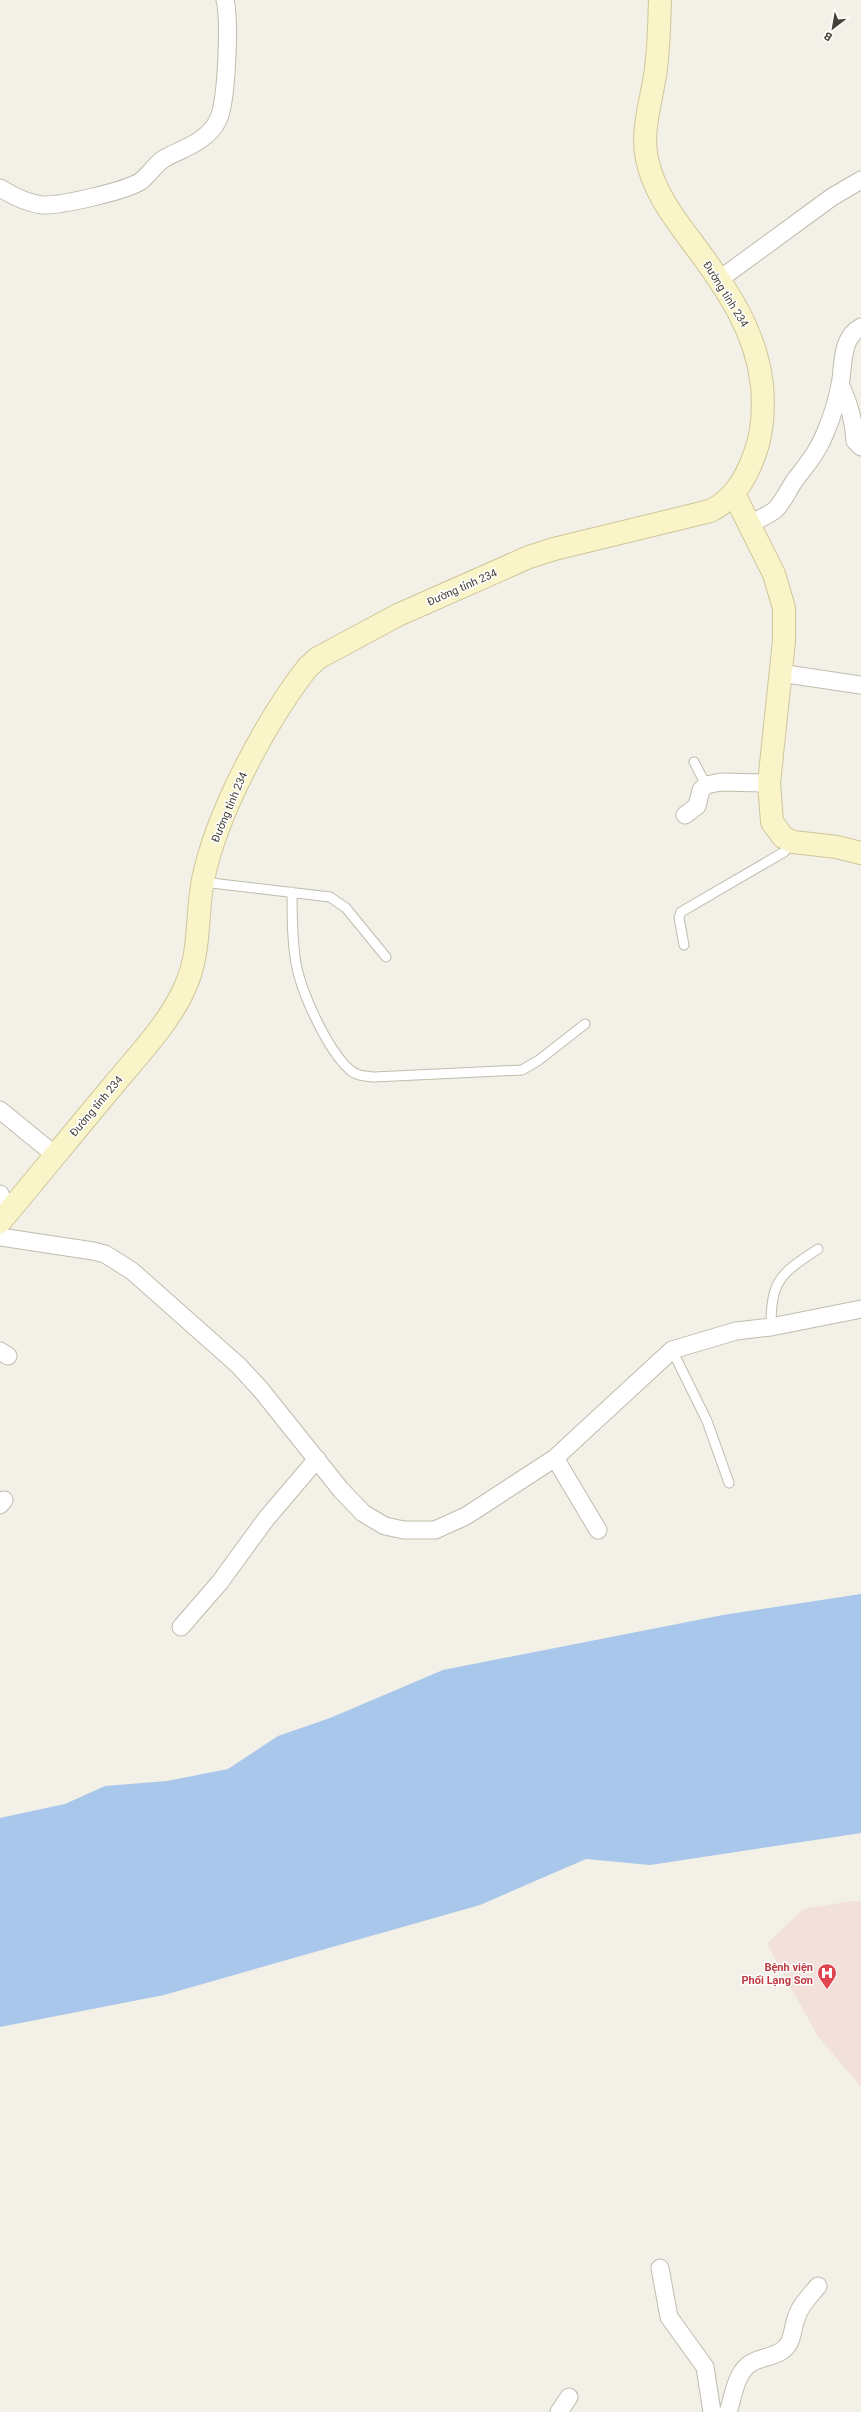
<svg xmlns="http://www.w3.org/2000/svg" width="861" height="2412" viewBox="0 0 861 2412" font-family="Roboto,sans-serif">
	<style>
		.medical { fill: #f2e1db }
		.water { fill: #a8c7eb }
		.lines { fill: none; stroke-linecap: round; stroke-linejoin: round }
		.lane-casing { stroke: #c0bcad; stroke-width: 11 }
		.street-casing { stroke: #c0bcad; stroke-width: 19 }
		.secondary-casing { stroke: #cfc79a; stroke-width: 24 }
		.lane { stroke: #fff; stroke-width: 9 }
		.street { stroke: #fff; stroke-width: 17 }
		.secondary { stroke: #faf4c9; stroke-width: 22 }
		.labels { text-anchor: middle; stroke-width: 3; stroke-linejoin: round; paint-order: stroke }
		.street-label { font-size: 11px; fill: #454137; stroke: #fff }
		.health-label { font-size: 11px; font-weight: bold; fill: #be3a42; stroke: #fff; text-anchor: end }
	</style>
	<rect width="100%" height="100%" fill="#f2f0e7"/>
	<!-- medical -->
	<path class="medical" d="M 852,1901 L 861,1901 L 861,2087 L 817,2035 L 767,1944 L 803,1909 Z"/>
	<!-- water -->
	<path class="water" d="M 861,1594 L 861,1833 L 650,1865 L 586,1859 L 480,1905 L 164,1995 L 0,2027 L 0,1818 L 65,1804 L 105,1786 L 167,1781 L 228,1769 L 278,1736 L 330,1718 L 443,1670 L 723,1615 Z"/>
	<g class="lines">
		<defs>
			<path id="lane" d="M 694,762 L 706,785
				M 203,882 L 330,897 L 346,908 L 386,957
				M 292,892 C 292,916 292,939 296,963 C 301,992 327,1049 349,1069 C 356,1076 365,1076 374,1077 L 522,1070 L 539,1060 L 585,1024
				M 684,945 L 679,918 L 681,912 L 784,852 L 793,842
				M 771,1327 C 771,1280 780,1274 818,1249
				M 672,1350 L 707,1421 L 729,1483"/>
			<path id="street" d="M 0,188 C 13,196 27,203 42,205 C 60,206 126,191 141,181 C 150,174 156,163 165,158 C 184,148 208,141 218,120 C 227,102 230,20 225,0
				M 720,279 L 832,197 L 861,180
				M 840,384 C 849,403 854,420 855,441 L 861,447
				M 748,525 C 757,520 767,516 775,510 C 784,501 788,490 795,480 C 808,463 818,452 826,431 C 832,417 837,400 840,385 C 844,366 840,338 861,327
				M 780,673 L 861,685
				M 685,815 L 697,806 L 701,790 L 706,785 L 721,782 L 769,783
				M 0,1110 L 55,1155
				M 0,1194 L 8,1212
				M 0,1237 L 93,1251 L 105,1254 L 132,1271 L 238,1365 L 261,1390 L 341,1490 L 363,1513 L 385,1526 L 404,1530 L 435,1530 L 466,1516 L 555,1458 L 672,1350 L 736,1331 L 771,1327 L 861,1309
				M 0,1351 L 8,1356
				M 555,1458 L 598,1530
				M 0,1505 L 4,1500
				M 181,1627 L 220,1582 L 266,1519 L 317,1459
				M 660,2268 L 669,2317 L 705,2367 L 712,2412
				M 559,2412 L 569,2397
				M 728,2412 C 733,2398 735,2377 747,2366 C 759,2355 780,2359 789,2343 C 793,2336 793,2326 796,2319 C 799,2306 810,2296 818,2286"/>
			<path id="secondary" d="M 734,494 L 774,574 L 784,608 L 784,641 L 769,783 L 772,822 L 783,837 L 793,842 L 837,847 L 861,853
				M 0,1222 C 38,1177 74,1132 112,1087 C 138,1055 170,1023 186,985 C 201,951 196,915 203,880 C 216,814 266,721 307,668 L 318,658 L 398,615 L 529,557 L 554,549 L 710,511 C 733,500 745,480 754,456 C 763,434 764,409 762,385 C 756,331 727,289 695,246 C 675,219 654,193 647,159 C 641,132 651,102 655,75 C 659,51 659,25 660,0"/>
		</defs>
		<!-- lane casing -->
		<use href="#lane" class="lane-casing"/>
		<!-- street casing -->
		<use href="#street" class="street-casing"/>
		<!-- secondary casing -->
		<use href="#secondary" class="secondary-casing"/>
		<!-- lane -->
		<use href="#lane" class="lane"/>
		<!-- street -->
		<use href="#street" class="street"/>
		<!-- secondary -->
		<use href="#secondary" class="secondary"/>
	</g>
	<!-- icons -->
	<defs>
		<symbol id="hospital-pin" viewBox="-11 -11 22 30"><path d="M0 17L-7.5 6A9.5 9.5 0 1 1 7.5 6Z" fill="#e0444e" stroke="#fff"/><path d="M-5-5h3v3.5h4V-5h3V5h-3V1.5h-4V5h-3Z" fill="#fff"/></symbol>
	</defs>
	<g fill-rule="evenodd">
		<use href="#hospital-pin" x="816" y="1962" width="22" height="30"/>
	</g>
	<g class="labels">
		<!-- street labels -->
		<g class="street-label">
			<text transform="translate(726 294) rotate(58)" y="4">Đường tỉnh 234</text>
			<text transform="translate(462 587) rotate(-24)" y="4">Đường tỉnh 234</text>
			<text transform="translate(229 807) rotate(-67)" y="4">Đường tỉnh 234</text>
			<text transform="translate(96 1106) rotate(-50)" y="4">Đường tỉnh 234</text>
		</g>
		<!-- health labels -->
		<g class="health-label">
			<text x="813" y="1971">Bệnh viện<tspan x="813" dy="13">Phổi Lạng Sơn</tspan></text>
		</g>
	</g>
	<!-- north arrow -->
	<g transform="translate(833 28) rotate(211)" stroke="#ffffff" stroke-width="3" paint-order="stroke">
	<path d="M0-3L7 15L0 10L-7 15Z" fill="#454137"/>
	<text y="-6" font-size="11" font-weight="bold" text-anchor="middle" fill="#454137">B</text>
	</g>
</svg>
